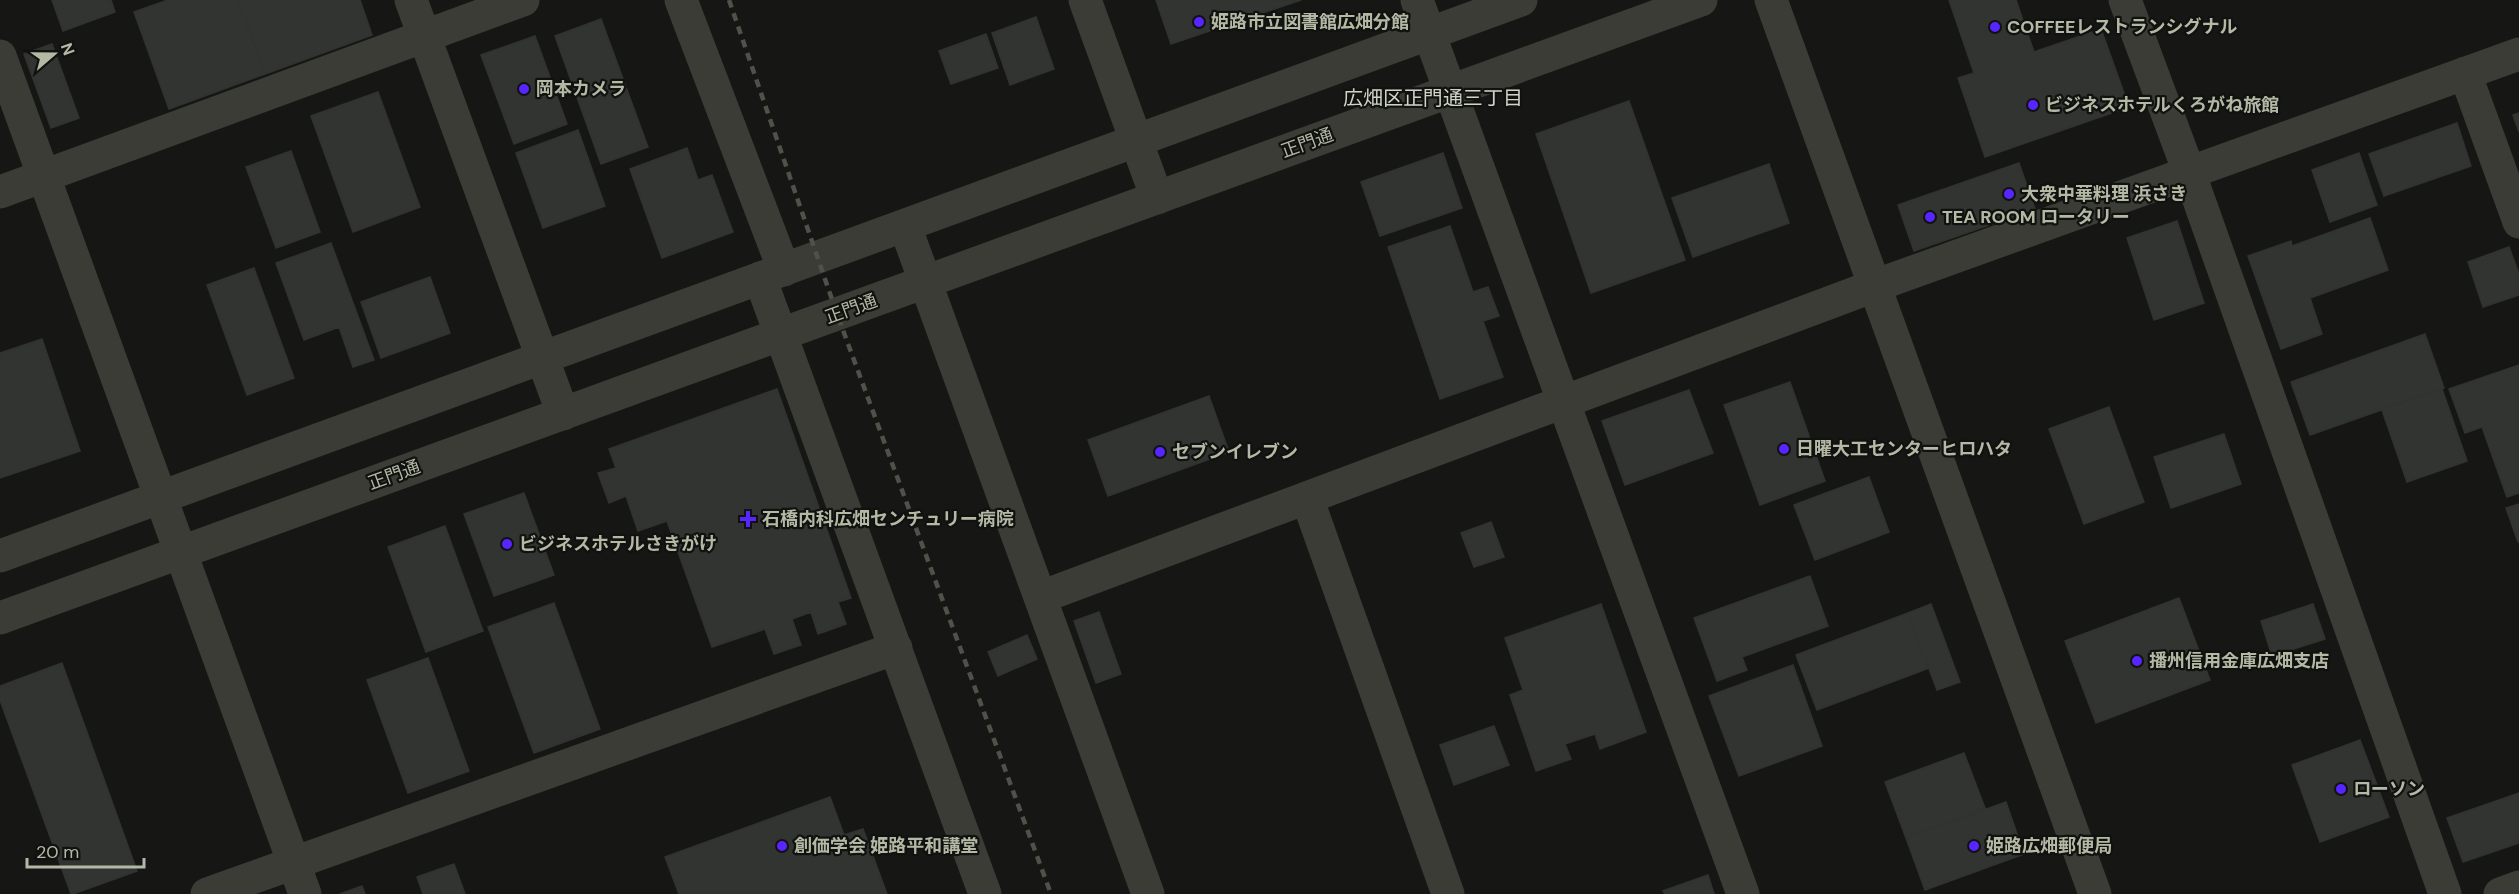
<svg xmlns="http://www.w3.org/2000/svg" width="2519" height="894" viewBox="0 0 2519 894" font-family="'DM Sans','Noto Sans JP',sans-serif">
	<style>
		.building { fill: #313430; stroke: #31332f; stroke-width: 1.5 }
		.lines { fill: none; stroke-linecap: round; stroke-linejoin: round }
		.minor { stroke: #3a3c35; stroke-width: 33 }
		.tertiary { stroke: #3a3c35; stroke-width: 33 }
		.rail { stroke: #4f5248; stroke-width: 4.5; stroke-dasharray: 8 6; stroke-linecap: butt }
		.poi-dot { fill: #5725ff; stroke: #111210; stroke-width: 2 }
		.labels { text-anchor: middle; stroke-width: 4.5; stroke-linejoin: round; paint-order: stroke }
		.poi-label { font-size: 18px; font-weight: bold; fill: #b4b9a5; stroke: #111210; text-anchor: start }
		.street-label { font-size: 18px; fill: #b4b9a5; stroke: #111210 }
		.neighbourhood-label { font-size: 20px; fill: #d0d4c7; stroke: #111210 }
	</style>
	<rect width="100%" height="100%" fill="#161715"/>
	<!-- building -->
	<path class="building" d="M 52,0 L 111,0 L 115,12 L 63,31 Z
		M 168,0 L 238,0 L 265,74 L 169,109 L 134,12 Z
		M 238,0 L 360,0 L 372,35 L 265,74 Z
		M 1156,0 L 1301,0 L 1171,44 Z
		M 1949,0 L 2016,0 L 2034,52 L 2101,29 L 2129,107 L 1985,157 L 1958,78 L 1974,73 Z
		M 1036,17 L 1054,69 L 1010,85 L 992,33 Z
		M 601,19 L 648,147 L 601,164 L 555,36 Z
		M 986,34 L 998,68 L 951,84 L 939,51 Z
		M 535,36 L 567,124 L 514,144 L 481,55 Z
		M 52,44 L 79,118 L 51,128 L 24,54 Z
		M 378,92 L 420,207 L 353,232 L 311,116 Z
		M 1629,101 L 1685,260 L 1591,293 L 1536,134 Z
		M 2519,113 L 2519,132 L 2513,115 Z
		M 2457,123 L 2471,166 L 2384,196 L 2369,154 Z
		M 578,130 L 605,206 L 543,228 L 516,153 Z
		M 687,148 L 698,180 L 712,175 L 733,232 L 662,258 L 630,169 Z
		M 291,151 L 320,232 L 276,248 L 246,167 Z
		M 1443,153 L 1462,208 L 1380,236 L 1361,182 Z
		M 2359,153 L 2377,205 L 2330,222 L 2312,170 Z
		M 2019,163 L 2035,209 L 1914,251 L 1898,205 Z
		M 1769,164 L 1789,223 L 1693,257 L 1672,198 Z
		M 2370,218 L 2388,270 L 2310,298 L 2322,334 L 2281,349 L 2248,256 L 2291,241 L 2292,246 Z
		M 2177,221 L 2204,303 L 2154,320 L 2127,238 Z
		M 1450,226 L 1473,292 L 1488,287 L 1499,316 L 1483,321 L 1503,377 L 1440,399 L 1388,247 Z
		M 331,243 L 374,360 L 353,367 L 339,327 L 304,340 L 276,263 Z
		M 2509,247 L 2519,274 L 2519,295 L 2483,307 L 2468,262 Z
		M 254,268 L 294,378 L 247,395 L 207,285 Z
		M 430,277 L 450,333 L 381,358 L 361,302 Z
		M 2425,334 L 2444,388 L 2310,435 L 2291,382 Z
		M 42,339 L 80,451 L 0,478 L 0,353 Z
		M 2519,365 L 2519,493 L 2507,497 L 2482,427 L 2465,433 L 2449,389 Z
		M 1790,382 L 1825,481 L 1760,505 L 1724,405 Z
		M 777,389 L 851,598 L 838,602 L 846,624 L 818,634 L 811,612 L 792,619 L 801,645 L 774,654 L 765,629 L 712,647 L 667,521 L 638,531 L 626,496 L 609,503 L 598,473 L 616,468 L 609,449 Z
		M 2442,389 L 2467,461 L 2407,482 L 2382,410 Z
		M 1689,390 L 1713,453 L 1625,485 L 1602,421 Z
		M 1209,396 L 1229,452 L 1108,496 L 1088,440 Z
		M 2109,407 L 2144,502 L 2084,524 L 2049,429 Z
		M 2224,434 L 2241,484 L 2171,508 L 2154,457 Z
		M 1869,477 L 1889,532 L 1815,560 L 1794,505 Z
		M 524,493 L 554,575 L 494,596 L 464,514 Z
		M 2519,504 L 2519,542 L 2518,542 L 2506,508 Z
		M 1491,522 L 1504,557 L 1474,567 L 1461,533 Z
		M 445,526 L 483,631 L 426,652 L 388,547 Z
		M 1810,576 L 1828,626 L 1742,657 L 1747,670 L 1717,681 L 1694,618 Z
		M 2179,598 L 2210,680 L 2096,723 L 2065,641 Z
		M 554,603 L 600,729 L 534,753 L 488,627 Z
		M 1601,604 L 1646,732 L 1600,749 L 1595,734 L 1565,744 L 1571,759 L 1536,771 L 1510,695 L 1523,690 L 1505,638 Z
		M 1931,604 L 1960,682 L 1937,690 L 1908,613 Z
		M 2313,604 L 2325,639 L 2272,656 L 2261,621 Z
		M 1099,612 L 1121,674 L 1096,683 L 1074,621 Z
		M 1908,613 L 1929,668 L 1817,710 L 1796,655 Z
		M 1027,635 L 1037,659 L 998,676 L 988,652 Z
		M 428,658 L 469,771 L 408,793 L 367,680 Z
		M 62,663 L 137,871 L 73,894 L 71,894 L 0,700 L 0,686 Z
		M 1793,665 L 1822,746 L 1739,776 L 1709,696 Z
		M 1494,726 L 1509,765 L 1454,785 L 1440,745 Z
		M 2360,740 L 2389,817 L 2320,842 L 2292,765 Z
		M 1964,753 L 1985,808 L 1906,838 L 1885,782 Z
		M 2519,793 L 2519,843 L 2463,862 L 2447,818 Z
		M 830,797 L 844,835 L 863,829 L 887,894 L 679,894 L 665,857 Z
		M 2006,802 L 2024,854 L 1925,890 L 1906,838 Z
		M 454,864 L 465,894 L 423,894 L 417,877 Z
		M 1708,875 L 1714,894 L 1665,894 L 1663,891 Z
		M 362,886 L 365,894 L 340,894 Z"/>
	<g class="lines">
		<!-- minor -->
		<path class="minor" d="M 411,0 L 563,414
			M 681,0 L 784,270
			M 1085,0 L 1157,198
			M 1417,0 L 1743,894
			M 0,56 L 305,894
			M 2465,73 L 2519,222
			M 0,192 L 523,0
			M 905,226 L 1148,894
			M 760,278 L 985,894
			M 1307,498 L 1448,894
			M 1041,597 L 1874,286 L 2519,54
			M 207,894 L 896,648
			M 2500,894 L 2519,887"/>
		<!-- tertiary -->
		<path class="tertiary" d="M 1771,0 L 2095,894
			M 2125,0 L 2189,172 L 2445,894
			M 0,556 L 1521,0
			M 0,618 L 1701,0"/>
		<!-- rail -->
		<path class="rail" d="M 729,0 L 837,314 L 1051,894"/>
	</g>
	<!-- markers -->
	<g class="poi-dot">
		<circle cx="1199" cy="22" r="6"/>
		<circle cx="1995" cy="27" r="6"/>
		<circle cx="524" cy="89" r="6"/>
		<circle cx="2033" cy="105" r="6"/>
		<circle cx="2009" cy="194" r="6"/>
		<circle cx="1930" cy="217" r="6"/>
		<circle cx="1784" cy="449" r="6"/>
		<circle cx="1160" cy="452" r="6"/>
		<path d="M745 510h6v6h6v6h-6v6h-6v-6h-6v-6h6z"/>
		<circle cx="507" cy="544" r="6"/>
		<circle cx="2137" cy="661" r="6"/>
		<circle cx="2341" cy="789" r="6"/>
		<circle cx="782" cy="846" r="6"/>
		<circle cx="1974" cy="846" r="6"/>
	</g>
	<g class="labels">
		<!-- poi labels -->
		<g class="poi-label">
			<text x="1211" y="28">姫路市立図書館広畑分館</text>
			<text x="2007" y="33">COFFEEレストランシグナル</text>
			<text x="536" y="95">岡本カメラ</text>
			<text x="2045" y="111">ビジネスホテルくろがね旅館</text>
			<text x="2021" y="200">大衆中華料理 浜さき</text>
			<text x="1942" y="223">TEA ROOM ロータリー</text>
			<text x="1796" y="455">日曜大工センターヒロハタ</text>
			<text x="1172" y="458">セブンイレブン</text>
			<text x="762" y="525">石橋内科広畑センチュリー病院</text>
			<text x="519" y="550">ビジネスホテルさきがけ</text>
			<text x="2149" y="667">播州信用金庫広畑支店</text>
			<text x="2353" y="795">ローソン</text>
			<text x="794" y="852">創価学会 姫路平和講堂</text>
			<text x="1986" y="852">姫路広畑郵便局</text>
		</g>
		<!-- street labels -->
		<g class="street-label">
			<text transform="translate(1307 143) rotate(-20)" y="6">正門通</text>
			<text transform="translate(851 309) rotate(-20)" y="6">正門通</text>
			<text transform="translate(394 475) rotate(-20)" y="6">正門通</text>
		</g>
		<!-- neighbourhood labels -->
		<g class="neighbourhood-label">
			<text x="1433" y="105">広畑区正門通三丁目</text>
		</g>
	</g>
	<!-- north arrow -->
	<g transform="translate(54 54) rotate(70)" stroke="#111210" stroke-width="4.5" paint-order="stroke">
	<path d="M0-4.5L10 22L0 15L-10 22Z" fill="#b4b9a5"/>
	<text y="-9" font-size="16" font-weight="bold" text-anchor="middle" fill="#b4b9a5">N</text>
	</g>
	<!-- scale -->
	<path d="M27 858v9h117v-9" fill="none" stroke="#b4b9a5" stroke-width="3"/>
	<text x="36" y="858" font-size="18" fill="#b4b9a5" stroke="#111210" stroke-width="4.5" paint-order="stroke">20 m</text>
</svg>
